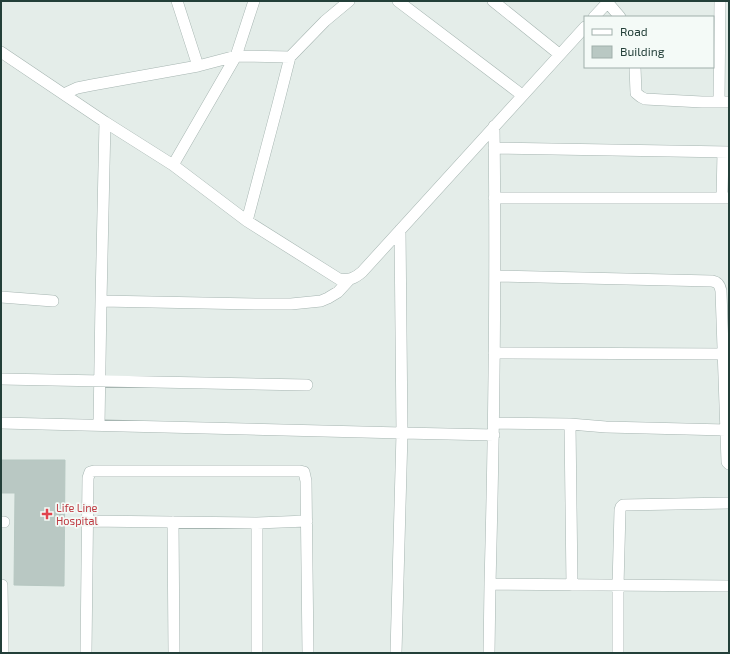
<svg xmlns="http://www.w3.org/2000/svg" width="730" height="654" viewBox="0 0 730 654" font-family="'Exo 2',sans-serif">
	<style>
		.building { fill: #b9c8c3; stroke: #b6c7c1 }
		.lines { fill: none; stroke-linecap: round; stroke-linejoin: round }
		.minor-casing { stroke: #a6b5b1; stroke-width: 12 }
		.minor { stroke: #fff; stroke-width: 11 }
		.health-dot { fill: #e0444e; stroke: #f4faf7; stroke-width: 1.5 }
		.labels { text-anchor: middle; stroke-width: 3.5; stroke-linejoin: round; paint-order: stroke }
		.health-label { font-size: 11px; fill: #be3a42; stroke: #f4faf7; text-anchor: start }
	</style>
	<rect width="100%" height="100%" fill="#e4ede9"/>
	<!-- building -->
	<path class="building" d="M 1,460 L 65,460 L 64,586 L 14,585 L 15,493 L 1,493 Z"/>
	<g class="lines">
		<defs>
			<path id="minor" d="M 177,1 L 198,66
				M 398,1 L 522,95
				M 493,1 L 559,54
				M 608,3 L 620,17
				M 594,17 L 609,1
				M 1,52 L 105,122 L 173,165 L 247,221 L 339,279 C 349,281 355,278 362,272 L 585,27
				M 635,67 L 636,93 L 641,97 L 645,99 L 702,102 L 729,102
				M 64,94 L 77,88 L 92,85 L 198,66 L 236,56 L 290,57
				M 719,102 L 720,1
				M 494,148 L 729,152
				M 173,165 L 236,56 L 254,1
				M 494,198 L 729,198
				M 722,198 L 723,152
				M 247,221 L 278,104 L 290,57 L 325,21 L 349,1
				M 495,276 L 712,281 C 718,282 720,285 721,291 L 727,462 L 729,464
				M 1,297 L 53,301
				M 101,301 L 255,304 L 291,304 L 321,301 L 328,298 L 338,292 L 349,280
				M 494,353 L 723,354
				M 1,379 L 307,385
				M 1,423 L 402,433 L 494,435
				M 494,423 L 570,424 L 606,427 L 726,430
				M 570,424 L 572,585
				M 99,425 L 101,301 L 105,122
				M 87,521 L 257,523 L 307,521
				M 1,522 L 4,522
				M 173,522 L 174,653
				M 257,523 L 257,653
				M 490,584 C 494,432 496,279 494,126
				M 2,585 L 3,653
				M 86,653 L 88,478 L 90,472 L 94,471 L 300,471 L 304,472 L 306,481 L 308,653
				M 396,653 L 402,433 L 400,230
				M 489,653 L 490,584 L 729,586
				M 618,653 L 618,586 L 620,510 L 621,507 L 623,505 L 729,503"/>
		</defs>
		<!-- minor casing -->
		<use href="#minor" class="minor-casing"/>
		<!-- minor -->
		<use href="#minor" class="minor"/>
	</g>
	<!-- markers -->
	<path class="health-dot" d="M45 508h4v4h4v4h-4v4h-4v-4h-4v-4h4z"/>
	<g class="labels">
		<!-- health labels -->
		<g class="health-label">
			<text x="56" y="512">Life Line<tspan x="56" dy="13">Hospital</tspan></text>
		</g>
	</g>
	<!-- border -->
	<rect width="730" height="654" fill="none" stroke="#233f39" stroke-width="4"/>
	<!-- legend -->
	<rect x="584" y="16" width="130" height="52" fill="#f4faf7" stroke="#a0afab"/>
	<rect x="592" y="29" width="20" height="6" fill="#ffffff" stroke="#a0afab"/>
	<text x="620" y="36" font-size="12" fill="#233f39">Road</text>
	<rect x="592" y="46" width="20" height="12" fill="#b9c8c3" stroke="#a0afab"/>
	<text x="620" y="56" font-size="12" fill="#233f39">Building</text>
</svg>
